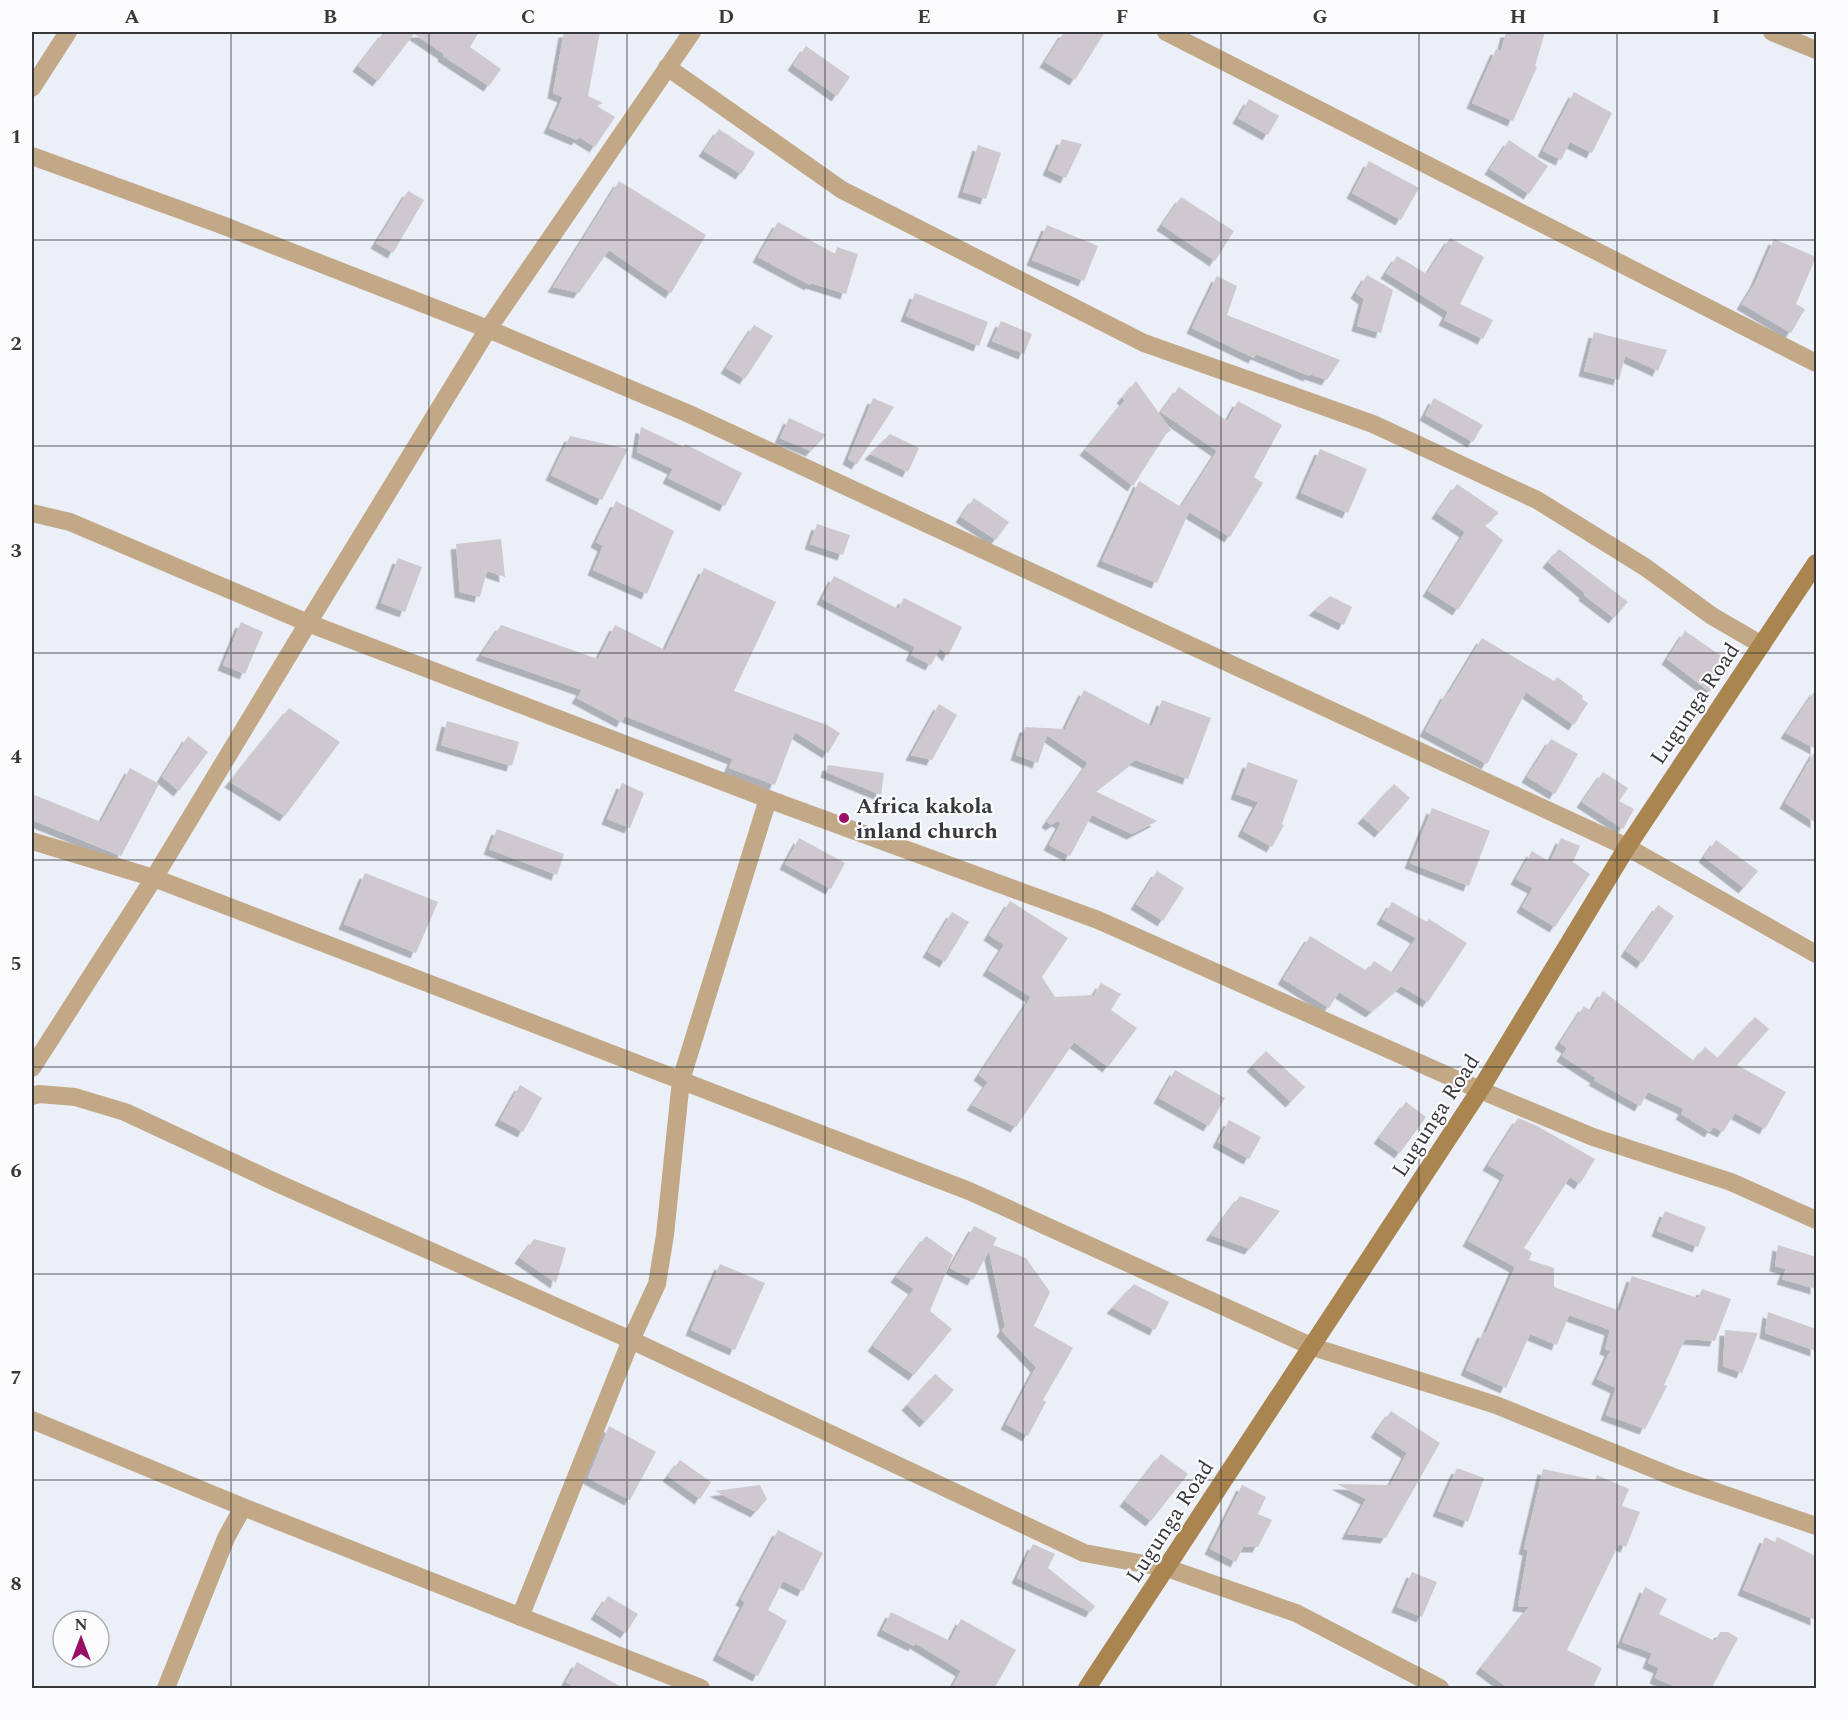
<svg xmlns="http://www.w3.org/2000/svg" width="1848" height="1720" viewBox="0 0 1848 1720" font-family="Spectral,serif">
	<style>
		.building { fill: #cfc8cf; filter: url(#shadow) }
		.lines { fill: none; stroke-linecap: round; stroke-linejoin: round }
		.street { stroke: #c2a886; stroke-width: 18 }
		.secondary { stroke: #ab8550; stroke-width: 18 }
		.grid { fill: none; stroke: #37383c; stroke-width: 1.5; stroke-opacity: 0.55 }
		.poi-dot { fill: #980f64; stroke: #fcfcfe; stroke-width: 2 }
		.labels { text-anchor: middle; stroke-width: 4.5; stroke-linejoin: round; paint-order: stroke }
		.street-label { font-size: 22px; fill: #37383c; stroke: #fcfcfe }
		.poi-label { font-size: 22px; font-weight: bold; fill: #37383c; stroke: #fcfcfe; text-anchor: start }
		.neatline { fill: none; stroke: #37383c; stroke-width: 2 }
		.grid-label { font-size: 20px; text-anchor: middle; font-weight: bold; fill: #37383c }
	</style>
	<defs>
		<filter id="shadow"><feDropShadow dx="-5.5" dy="5.5" stdDeviation="0" flood-color="#0004"/></filter>
	</defs>
	<rect width="100%" height="100%" fill="#ebeff8"/>
	<!-- building -->
	<path class="building" d="M 384,32 L 479,32 L 470,47 L 501,69 L 489,86 L 443,56 L 444,54 L 414,34 L 378,81 L 358,66 Z
		M 564,32 L 600,32 L 588,96 L 603,103 L 597,106 L 615,117 L 595,147 L 579,137 L 577,140 L 549,128 L 563,97 L 553,93 Z
		M 1064,32 L 1105,32 L 1075,80 L 1045,62 Z
		M 1506,32 L 1545,32 L 1535,66 L 1537,67 L 1513,121 L 1472,103 L 1496,49 L 1501,51 Z
		M 806,46 L 850,77 L 837,96 L 793,65 Z
		M 1574,92 L 1612,113 L 1592,153 L 1570,142 L 1561,160 L 1543,151 Z
		M 1249,99 L 1279,116 L 1268,135 L 1238,118 Z
		M 719,129 L 755,153 L 741,174 L 704,151 Z
		M 1062,139 L 1082,144 L 1066,178 L 1048,170 Z
		M 1509,140 L 1548,166 L 1529,194 L 1490,169 Z
		M 978,145 L 1001,153 L 986,199 L 963,192 Z
		M 1369,161 L 1419,188 L 1401,220 L 1352,193 Z
		M 619,181 L 706,235 L 671,293 L 609,250 L 579,293 L 553,287 Z
		M 408,191 L 424,200 L 393,253 L 376,243 Z
		M 1181,197 L 1234,231 L 1215,261 L 1162,225 Z
		M 778,222 L 835,254 L 837,247 L 858,254 L 846,294 L 811,283 L 810,285 L 758,257 Z
		M 1047,225 L 1098,246 L 1084,281 L 1032,260 Z
		M 1450,238 L 1484,257 L 1460,304 L 1493,320 L 1483,339 L 1444,320 L 1448,312 L 1386,273 L 1397,256 L 1427,274 Z
		M 1774,239 L 1816,257 L 1796,304 L 1805,309 L 1791,333 L 1742,304 L 1755,283 Z
		M 1367,275 L 1393,290 L 1381,333 L 1357,326 L 1364,299 L 1356,293 Z
		M 1217,276 L 1237,286 L 1227,315 L 1340,360 L 1327,380 L 1310,374 L 1309,376 L 1256,354 L 1254,358 L 1192,328 Z
		M 915,293 L 988,322 L 979,346 L 906,316 Z
		M 1001,321 L 1032,334 L 1024,354 L 992,341 Z
		M 754,325 L 773,336 L 745,379 L 726,368 Z
		M 1594,332 L 1629,341 L 1667,350 L 1658,371 L 1625,356 L 1619,380 L 1584,371 Z
		M 1136,381 L 1171,430 L 1166,434 L 1133,486 L 1085,450 L 1125,400 L 1122,398 Z
		M 1179,387 L 1227,421 L 1238,401 L 1282,425 L 1254,477 L 1263,483 L 1230,537 L 1181,507 L 1217,451 L 1161,412 Z
		M 873,398 L 894,407 L 857,464 L 848,459 Z
		M 1434,398 L 1483,425 L 1473,442 L 1425,415 Z
		M 789,418 L 826,435 L 811,451 L 780,438 Z
		M 641,427 L 684,447 L 685,444 L 742,473 L 725,506 L 668,478 L 673,469 L 637,452 Z
		M 890,434 L 919,448 L 908,472 L 870,454 Z
		M 570,436 L 628,449 L 602,500 L 551,475 Z
		M 1320,449 L 1367,469 L 1348,513 L 1301,493 Z
		M 1139,481 L 1189,512 L 1157,583 L 1102,561 Z
		M 1457,484 L 1499,513 L 1484,525 L 1503,540 L 1458,610 L 1428,591 L 1465,532 L 1437,513 Z
		M 974,498 L 1009,522 L 996,540 L 961,517 Z
		M 616,501 L 674,531 L 647,594 L 593,570 L 603,546 L 596,542 Z
		M 817,524 L 850,535 L 843,555 L 810,544 Z
		M 501,539 L 505,577 L 487,571 L 480,597 L 460,592 L 456,544 Z
		M 1559,549 L 1628,602 L 1614,618 L 1584,595 L 1585,593 L 1548,562 Z
		M 398,558 L 422,567 L 405,612 L 381,603 Z
		M 704,568 L 776,602 L 734,691 L 827,725 L 840,733 L 828,753 L 795,732 L 775,785 L 729,768 L 733,759 L 625,716 L 622,722 L 577,698 L 582,690 L 481,655 L 501,625 L 598,659 L 615,625 L 665,650 Z
		M 834,576 L 898,609 L 904,598 L 962,627 L 948,656 L 940,648 L 931,665 L 911,655 L 915,647 L 822,599 Z
		M 1330,596 L 1352,607 L 1344,625 L 1314,610 Z
		M 241,622 L 263,632 L 245,674 L 223,665 Z
		M 1685,631 L 1730,662 L 1710,692 L 1667,659 Z
		M 1482,638 L 1554,681 L 1557,677 L 1583,696 L 1582,699 L 1588,703 L 1574,725 L 1526,692 L 1487,764 L 1425,731 L 1446,693 L 1448,694 Z
		M 1816,689 L 1816,823 L 1785,803 L 1816,749 L 1786,733 Z
		M 1084,690 L 1152,726 L 1162,700 L 1211,718 L 1188,779 L 1135,760 L 1095,791 L 1157,821 L 1132,834 L 1092,815 L 1070,856 L 1049,845 L 1061,823 L 1057,821 L 1051,825 L 1047,822 L 1088,763 L 1047,735 L 1038,763 L 1016,755 L 1025,727 L 1065,729 Z
		M 939,704 L 957,715 L 932,760 L 911,755 Z
		M 289,708 L 340,742 L 285,816 L 230,782 Z
		M 447,721 L 519,742 L 512,766 L 441,745 Z
		M 188,736 L 208,752 L 179,791 L 162,777 Z
		M 1551,739 L 1578,754 L 1555,794 L 1527,777 Z
		M 1248,762 L 1298,780 L 1282,824 L 1284,825 L 1272,847 L 1243,831 L 1258,802 L 1236,794 Z
		M 828,765 L 884,773 L 881,795 L 826,772 Z
		M 130,768 L 159,784 L 121,856 L 32,820 L 32,794 L 101,822 Z
		M 1603,772 L 1628,788 L 1619,801 L 1634,809 L 1623,829 L 1582,802 Z
		M 622,783 L 644,793 L 630,828 L 607,819 Z
		M 1394,784 L 1410,798 L 1380,832 L 1363,818 Z
		M 1432,808 L 1490,831 L 1469,886 L 1410,863 Z
		M 497,829 L 564,854 L 557,875 L 489,849 Z
		M 799,838 L 845,863 L 831,889 L 785,864 Z
		M 1561,838 L 1580,846 L 1573,862 L 1590,874 L 1555,927 L 1522,907 L 1533,888 L 1516,879 L 1532,851 L 1550,862 Z
		M 1716,840 L 1758,871 L 1744,888 L 1704,857 Z
		M 1157,871 L 1184,888 L 1163,921 L 1136,904 Z
		M 365,873 L 438,902 L 416,953 L 344,924 Z
		M 1010,901 L 1068,938 L 1042,977 L 1055,997 L 1094,995 L 1101,983 L 1121,994 L 1111,1010 L 1137,1028 L 1108,1067 L 1074,1042 L 1016,1127 L 972,1105 L 988,1082 L 979,1075 L 1031,997 L 988,970 L 1004,945 L 989,935 Z
		M 1392,902 L 1427,922 L 1429,919 L 1467,943 L 1428,1002 L 1401,986 L 1371,1012 L 1339,992 L 1329,1008 L 1283,979 L 1310,936 L 1367,971 L 1374,961 L 1393,973 L 1416,938 L 1382,919 Z
		M 1658,905 L 1674,916 L 1642,963 L 1626,951 Z
		M 952,912 L 969,922 L 945,962 L 928,952 Z
		M 1603,991 L 1694,1061 L 1705,1047 L 1718,1058 L 1755,1017 L 1769,1029 L 1737,1065 L 1786,1092 L 1765,1129 L 1735,1113 L 1723,1132 L 1713,1127 L 1710,1132 L 1681,1114 L 1684,1109 L 1648,1092 L 1640,1106 L 1594,1080 L 1596,1078 L 1562,1056 L 1567,1048 L 1560,1043 L 1584,1006 L 1591,1011 Z
		M 1266,1051 L 1305,1087 L 1291,1102 L 1252,1066 Z
		M 1175,1070 L 1225,1098 L 1209,1126 L 1159,1098 Z
		M 520,1085 L 542,1098 L 523,1132 L 500,1120 Z
		M 1406,1102 L 1426,1117 L 1400,1153 L 1379,1138 Z
		M 1518,1118 L 1537,1126 L 1595,1159 L 1580,1184 L 1570,1177 L 1524,1248 L 1532,1253 L 1529,1260 L 1554,1268 L 1554,1287 L 1620,1311 L 1632,1276 L 1698,1298 L 1702,1289 L 1731,1299 L 1715,1341 L 1685,1339 L 1664,1385 L 1667,1386 L 1645,1429 L 1606,1415 L 1616,1388 L 1597,1379 L 1610,1351 L 1605,1349 L 1610,1330 L 1569,1315 L 1557,1345 L 1530,1334 L 1506,1388 L 1466,1370 L 1483,1332 L 1486,1333 L 1515,1267 L 1468,1241 L 1505,1175 L 1488,1165 Z
		M 1229,1120 L 1261,1137 L 1249,1159 L 1218,1142 Z
		M 1240,1196 L 1280,1211 L 1250,1249 L 1211,1235 Z
		M 1665,1211 L 1706,1227 L 1698,1247 L 1657,1231 Z
		M 974,1226 L 997,1238 L 993,1245 L 1026,1258 L 1050,1292 L 1034,1326 L 1073,1348 L 1043,1400 L 1046,1402 L 1028,1436 L 1006,1424 L 1036,1367 L 1002,1331 L 1005,1326 L 989,1251 L 973,1280 L 950,1268 Z
		M 926,1236 L 953,1255 L 930,1311 L 952,1329 L 914,1375 L 873,1346 L 914,1289 L 896,1277 Z
		M 534,1239 L 566,1248 L 556,1283 L 520,1258 Z
		M 1778,1245 L 1816,1257 L 1816,1289 L 1782,1279 L 1786,1269 L 1775,1266 Z
		M 720,1264 L 765,1283 L 735,1350 L 691,1330 Z
		M 1134,1284 L 1169,1302 L 1155,1330 L 1112,1308 Z
		M 1768,1312 L 1816,1329 L 1816,1351 L 1765,1333 Z
		M 1725,1330 L 1758,1333 L 1742,1373 L 1723,1366 Z
		M 935,1374 L 954,1390 L 925,1422 L 907,1405 Z
		M 1391,1411 L 1440,1443 L 1386,1538 L 1347,1534 L 1366,1499 L 1337,1484 L 1390,1485 L 1407,1453 L 1376,1432 Z
		M 609,1426 L 656,1452 L 630,1500 L 588,1478 Z
		M 1161,1454 L 1188,1474 L 1151,1521 L 1125,1501 Z
		M 680,1460 L 711,1482 L 700,1499 L 668,1476 Z
		M 1457,1468 L 1484,1478 L 1468,1522 L 1438,1511 Z
		M 1543,1469 L 1595,1480 L 1597,1475 L 1629,1489 L 1622,1506 L 1640,1512 L 1626,1547 L 1619,1544 L 1567,1650 L 1602,1668 L 1592,1689 L 1509,1689 L 1481,1668 L 1529,1607 L 1518,1606 L 1528,1550 L 1524,1549 Z
		M 760,1485 L 767,1499 L 756,1512 L 715,1491 Z
		M 1242,1485 L 1266,1497 L 1258,1514 L 1272,1520 L 1258,1547 L 1243,1547 L 1236,1562 L 1210,1549 Z
		M 778,1530 L 823,1553 L 803,1591 L 783,1581 L 768,1610 L 787,1621 L 758,1676 L 718,1655 L 745,1602 L 741,1600 Z
		M 1765,1537 L 1775,1542 L 1777,1537 L 1816,1556 L 1816,1620 L 1743,1590 Z
		M 1033,1544 L 1055,1554 L 1048,1568 L 1095,1606 L 1091,1612 L 1017,1578 Z
		M 1412,1572 L 1437,1582 L 1422,1617 L 1397,1607 Z
		M 1645,1587 L 1667,1599 L 1659,1614 L 1715,1641 L 1720,1632 L 1728,1632 L 1738,1638 L 1711,1689 L 1681,1689 L 1655,1678 L 1659,1668 L 1648,1663 L 1652,1653 L 1622,1642 Z
		M 608,1596 L 638,1614 L 626,1633 L 596,1614 Z
		M 891,1612 L 950,1641 L 961,1619 L 1016,1650 L 994,1689 L 951,1689 L 961,1671 L 915,1643 L 914,1646 L 882,1630 Z
		M 577,1662 L 625,1689 L 578,1689 L 566,1682 Z"/>
	<g class="lines">
		<!-- street -->
		<path class="street" d="M 1166,32 L 1816,363
			M 1772,32 L 1816,50
			M 667,67 L 842,190 L 1144,343 L 1373,424 L 1537,500 L 1645,567 L 1712,616 L 1762,645
			M 32,88 L 68,32
			M 32,156 L 222,225 L 488,329 L 687,413 L 1627,847 L 1816,954
			M 32,513 L 70,522 L 308,623 L 768,799 L 1098,920 L 1480,1090 L 1593,1137 L 1731,1182 L 1816,1220
			M 32,841 L 154,878 L 969,1191 L 1313,1347 L 1496,1405 L 1676,1478 L 1816,1526
			M 32,1068 L 154,878 L 308,623 L 488,329 L 692,32
			M 32,1096 L 39,1094 L 75,1097 L 125,1112 L 277,1183 L 631,1340 L 1084,1553 L 1167,1568 L 1296,1613 L 1440,1688
			M 32,1420 L 243,1507 L 226,1538 L 166,1688
			M 243,1507 L 701,1688
			M 520,1617 L 631,1340 L 657,1284 L 665,1235 L 681,1080 L 768,799"/>
		<!-- secondary -->
		<path class="secondary" d="M 1087,1688 L 1480,1090 L 1627,847 L 1816,563"/>
	</g>
	<!-- grid -->
	<path class="grid" d="M 231,32 L 231,1688M 429,32 L 429,1688M 627,32 L 627,1688M 825,32 L 825,1688M 1023,32 L 1023,1688M 1221,32 L 1221,1688M 1419,32 L 1419,1688M 1617,32 L 1617,1688M 32,240 L 1816,240M 32,446 L 1816,446M 32,653 L 1816,653M 32,860 L 1816,860M 32,1067 L 1816,1067M 32,1274 L 1816,1274M 32,1480 L 1816,1480"/>
	<!-- markers -->
	<circle class="poi-dot" cx="844" cy="818" r="6"/>
	<g class="labels">
		<!-- street labels -->
		<g class="street-label">
			<text transform="translate(1694 703) rotate(-56)" y="8">Lugunga Road</text>
			<text transform="translate(1435 1115) rotate(-57)" y="8">Lugunga Road</text>
			<text transform="translate(1169 1521) rotate(-57)" y="8">Lugunga Road</text>
		</g>
		<!-- poi labels -->
		<g class="poi-label">
			<text x="856" y="813">Africa kakola<tspan x="856" dy="25">inland church</tspan></text>
		</g>
	</g>
	<!-- border -->
	<rect width="1848" height="1720" fill="none" stroke="#fcfcfe" stroke-width="66"/>
	<!-- north arrow -->
	<g transform="translate(81 1639)"><circle r="28" fill="#fcfcfe" stroke="#adaeb0" stroke-width="1.5"/>
	<path d="M0-4.5L10 22L0 15L-10 22Z" fill="#980f64"/>
	<text y="-9" font-size="16" font-weight="bold" text-anchor="middle" fill="#37383c">N</text>
	</g>
	<rect x="33" y="33" width="1782" height="1654" class="neatline"/>
	<g class="grid-label">
		<text x="132" y="23">A</text>
		<text x="330" y="23">B</text>
		<text x="528" y="23">C</text>
		<text x="726" y="23">D</text>
		<text x="924" y="23">E</text>
		<text x="1122" y="23">F</text>
		<text x="1320" y="23">G</text>
		<text x="1518" y="23">H</text>
		<text x="1716" y="23">I</text>
		<text x="16" y="143">1</text>
		<text x="16" y="350">2</text>
		<text x="16" y="557">3</text>
		<text x="16" y="763">4</text>
		<text x="16" y="970">5</text>
		<text x="16" y="1177">6</text>
		<text x="16" y="1384">7</text>
		<text x="16" y="1590">8</text>
	</g>
</svg>
